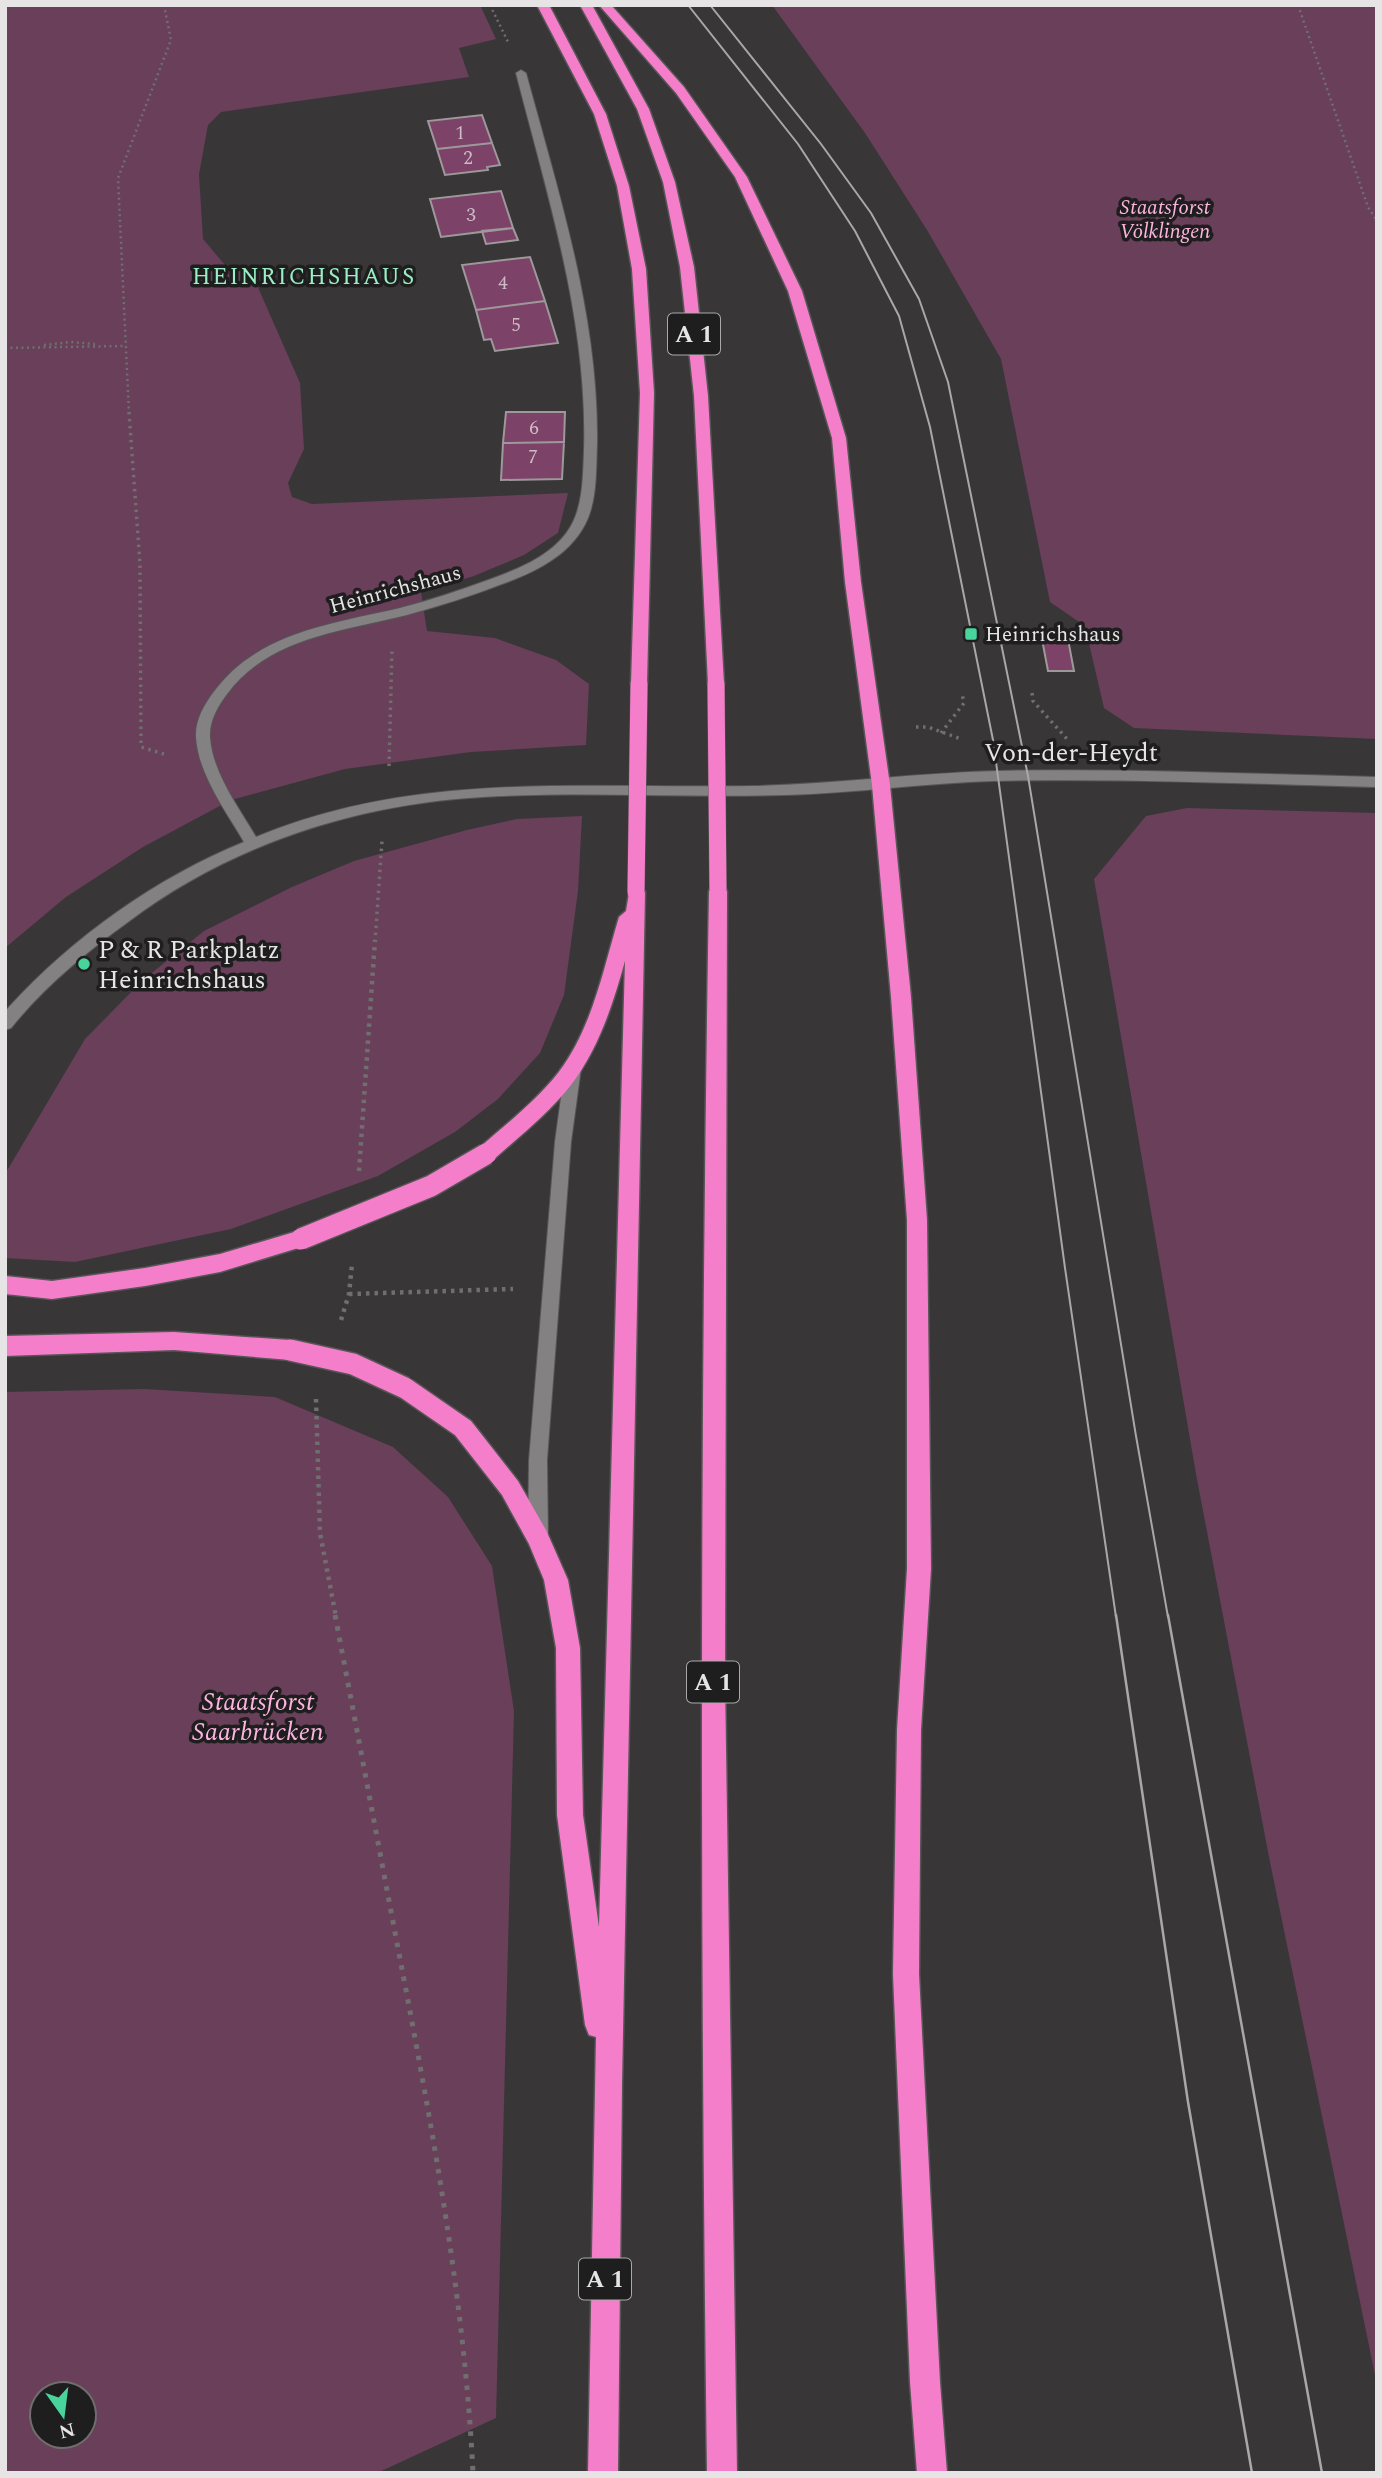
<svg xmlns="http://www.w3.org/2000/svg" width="1382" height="2478" viewBox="0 0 1382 2478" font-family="Spectral,serif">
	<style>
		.green { fill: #693f59; fill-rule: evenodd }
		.building { fill: #7d4268; stroke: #9d999b; stroke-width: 2 }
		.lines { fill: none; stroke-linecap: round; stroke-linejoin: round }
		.service-casing { stroke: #575556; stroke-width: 2 }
		.minor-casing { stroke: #575556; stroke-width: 2 }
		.motorway-casing { stroke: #575556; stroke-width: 3 }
		.path-far3 { stroke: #716e70; stroke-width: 2.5; stroke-dasharray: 2 3.5; stroke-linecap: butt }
		.path-far2 { stroke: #716e70; stroke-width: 3.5; stroke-dasharray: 2.5 4.5; stroke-linecap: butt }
		.path-far1 { stroke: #716e70; stroke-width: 4.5; stroke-dasharray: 3.5 5; stroke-linecap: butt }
		.path { stroke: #716e70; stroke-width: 5; stroke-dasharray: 4.5 7; stroke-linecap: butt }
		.service { fill: #848183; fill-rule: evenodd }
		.minor { fill: #848183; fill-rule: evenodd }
		.motorway { fill: #f57eca; fill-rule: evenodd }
		.tram-far1 { stroke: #a9a7a8; stroke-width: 2 }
		.tram { stroke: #a9a7a8; stroke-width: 2.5 }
		.motorway-bridge-far1-casing { stroke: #575556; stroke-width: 18; stroke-linecap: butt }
		.motorway-bridge-casing { stroke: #575556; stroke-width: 24; stroke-linecap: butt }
		.motorway-bridge-far1 { stroke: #f57eca; stroke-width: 17 }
		.motorway-bridge { stroke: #f57eca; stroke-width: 21 }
		.poi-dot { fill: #49d49c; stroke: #1f1e1f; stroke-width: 2.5 }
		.labels { text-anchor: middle; stroke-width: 7; stroke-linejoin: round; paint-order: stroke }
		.far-number-label { font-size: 19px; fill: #ccbcc6 }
		.far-park-label { font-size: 21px; font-style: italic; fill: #fcb3df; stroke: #1f1e1f }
		.far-street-label { font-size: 21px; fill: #e6e4e5; stroke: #1f1e1f }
		.far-poi-label { font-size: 21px; fill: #e6e4e5; stroke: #1f1e1f; text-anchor: start }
		.far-neighbourhood-label { font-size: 23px; letter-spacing: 2px; fill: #9aeec6; stroke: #1f1e1f }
		.shield { fill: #1f1e1f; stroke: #aaa9aa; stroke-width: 2 }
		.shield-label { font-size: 24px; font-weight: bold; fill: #e6e4e5 }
		.street-label { font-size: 26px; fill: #e6e4e5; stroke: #1f1e1f }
		.poi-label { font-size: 26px; fill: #e6e4e5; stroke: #1f1e1f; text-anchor: start }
		.park-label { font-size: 26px; font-style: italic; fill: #fcb3df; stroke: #1f1e1f }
	</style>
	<rect width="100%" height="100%" fill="#393638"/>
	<!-- green -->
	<path class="green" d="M 5,5 L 480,5 L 496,39 L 459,48 L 469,77 L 221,112 L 208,125 L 199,174 L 203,239 L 225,265 L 249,267 L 300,383 L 304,449 L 288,483 L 292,497 L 312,504 L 568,493 L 558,533 L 524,555 L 474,576 L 421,592 L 427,631 L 495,638 L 556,660 L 589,684 L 586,745 L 471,752 L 345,769 L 231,800 L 143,847 L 66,897 L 5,948 Z
		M 772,5 L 1377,5 L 1377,739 L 1134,728 L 1104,708 L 1085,626 L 1050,602 L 1001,359 L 927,230 L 865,133 Z
		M 1187,808 L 1377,813 L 1377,2385 L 1269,1857 L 1196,1474 L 1094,879 L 1146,816 Z
		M 582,816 L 578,891 L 564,995 L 540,1053 L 498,1099 L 455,1132 L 378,1176 L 231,1229 L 75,1262 L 5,1258 L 5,1174 L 85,1039 L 143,980 L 204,931 L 292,887 L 354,861 L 467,830 L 517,819 Z
		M 144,1389 L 275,1397 L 393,1447 L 448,1497 L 492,1566 L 514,1711 L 496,2418 L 377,2473 L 5,2473 L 5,1392 ZM 84,2394 L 84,2436 L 42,2436 L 42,2394 Z"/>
	<!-- building -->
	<path class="building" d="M 482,115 L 492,143 L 437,149 L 428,121 Z
		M 492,143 L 500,165 L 487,167 L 488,170 L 445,175 L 437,149 Z
		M 501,191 L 513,228 L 441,237 L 430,199 Z
		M 513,228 L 518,240 L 486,244 L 482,231 Z
		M 530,257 L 545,301 L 476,310 L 462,265 Z
		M 545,301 L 558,343 L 495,351 L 491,339 L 484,340 L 476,310 Z
		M 506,412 L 565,412 L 564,442 L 503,443 Z
		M 564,442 L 562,479 L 501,480 L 503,443 Z
		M 1041,634 L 1067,634 L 1074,671 L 1048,671 Z"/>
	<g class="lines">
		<defs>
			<path id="service" d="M 573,1062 L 581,1068 L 571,1142 L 547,1460 L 548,1538 L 545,1544 L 538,1547 L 531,1544 L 528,1538 L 529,1460 L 555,1142 L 565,1068 Z"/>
			<path id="minor" d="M 521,70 L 526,73 C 559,195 599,317 597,445 C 596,469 597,496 588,518 C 573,554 536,572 502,584 C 471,596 439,606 407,615 C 344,631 269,637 227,694 C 218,706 209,721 210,737 C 212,772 239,808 256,837 C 418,770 583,789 754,786 C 835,784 916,773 997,771 C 1123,768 1250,774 1377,777 L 1377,787 C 1250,784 1122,778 995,781 C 925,783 856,793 786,795 C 685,798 584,791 483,797 C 356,804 230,845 128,922 C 85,953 44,987 11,1028 L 5,1030 L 5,1012 L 9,1007 C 73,937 156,878 244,842 C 226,811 198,774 196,737 C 195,721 204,705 213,693 C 257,632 332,624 400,608 C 431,600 461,590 491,579 C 521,568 556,554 572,524 C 583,503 583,475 584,451 C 588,321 548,198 516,73 Z"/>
			<path id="motorway" d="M 537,5 L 549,5 L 606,114 L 629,186 L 646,269 L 654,393 L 647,684 L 639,690 L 631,684 L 640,393 L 632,269 L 617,186 L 594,114 Z
				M 580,5 L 592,5 L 649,109 L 675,182 L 694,267 L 708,396 L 724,684 L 716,690 L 708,684 L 694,396 L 680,267 L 663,182 L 637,109 Z
				M 599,5 L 611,5 L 684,87 L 747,177 L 802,291 L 846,438 L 861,582 L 890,785 L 911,997 L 927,1220 L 931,1569 L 921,1730 L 919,1974 L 940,2382 L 947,2473 L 917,2473 L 910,2382 L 893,1974 L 897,1730 L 907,1569 L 907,1220 L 891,997 L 872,785 L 845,582 L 832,438 L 788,291 L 735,177 L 676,93 Z
				M 718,884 L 724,886 L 727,891 L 725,1682 L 737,2473 L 707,2473 C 700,1945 700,1418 709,891 L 712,886 Z
				M 636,885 L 642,887 L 645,892 L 622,2085 L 618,2473 L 588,2473 L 596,2037 L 589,2035 L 585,2025 L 557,1815 L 556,1648 L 544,1580 L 529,1544 L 502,1495 L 455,1435 L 397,1395 L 394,1388 L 397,1381 L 405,1378 L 413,1381 L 471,1421 L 518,1481 L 546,1530 L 568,1580 L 580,1648 L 583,1815 L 599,1927 L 625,961 C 613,1004 599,1048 571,1085 C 549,1113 520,1136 493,1160 L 486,1162 L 479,1160 L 476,1154 L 479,1148 C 506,1124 535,1102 558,1073 C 592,1029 603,970 619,917 L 626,911 L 630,887 Z
				M 301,1230 L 308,1233 L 312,1239 L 308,1245 L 220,1272 L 145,1286 L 52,1299 L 5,1294 L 5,1276 L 52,1281 L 145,1268 L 220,1254 Z
				M 174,1332 L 290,1340 L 298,1343 L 301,1350 L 298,1357 L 290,1360 L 174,1350 L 5,1356 L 5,1336 Z"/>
		</defs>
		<!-- service casing -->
		<use href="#service" class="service-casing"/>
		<!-- minor casing -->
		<use href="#minor" class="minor-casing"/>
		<!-- motorway casing -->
		<use href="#motorway" class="motorway-casing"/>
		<!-- path-far3 -->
		<path class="path-far3" d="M 490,5 L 509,44
			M 1298,5 L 1368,207 L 1377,221
			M 44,345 L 71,342 L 95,344
			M 5,348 L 124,346
			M 129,414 L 118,178 L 171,40 L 164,5"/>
		<!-- path-far2 -->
		<path class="path-far2" d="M 129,412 L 140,564 L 141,747 L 167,755
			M 1032,693 L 1033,701 L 1067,739
			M 916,727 L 928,727 L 961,739
			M 941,733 L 964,703 L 962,694
			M 389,766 L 392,649
			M 375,942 L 382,841"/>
		<!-- path-far1 -->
		<path class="path-far1" d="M 359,1171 L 375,940
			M 349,1294 L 513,1289
			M 341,1320 L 349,1294 L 352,1264
			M 316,1399 L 320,1533 L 336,1617"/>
		<!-- path -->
		<path class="path" d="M 335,1615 C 359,1740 382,1865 406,1990 C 436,2150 465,2310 473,2473"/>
		<!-- service -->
		<use href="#service" class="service"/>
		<!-- minor -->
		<use href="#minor" class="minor"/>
		<!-- motorway -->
		<use href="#motorway" class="motorway"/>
		<!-- tram-far1 -->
		<path class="tram-far1" d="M 688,5 L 798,144 L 855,231 L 899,316 L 930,427 L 993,740 L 1065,1268 L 1116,1617
			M 710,5 L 821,144 L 871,213 L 919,299 L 948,382 L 1028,776 L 1136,1436 L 1168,1617"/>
		<!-- tram -->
		<path class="tram" d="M 1116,1615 L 1188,2102 L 1252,2473
			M 1168,1615 L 1322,2473"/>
		<defs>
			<path id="motorway-bridge-far1" d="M 716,684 L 718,891
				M 636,892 L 639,684"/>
			<path id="motorway-bridge" d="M 301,1239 L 431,1186 L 486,1154
				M 290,1350 L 353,1364 L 405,1388"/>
		</defs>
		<!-- motorway-bridge-far1 casing -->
		<use href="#motorway-bridge-far1" class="motorway-bridge-far1-casing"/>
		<!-- motorway-bridge casing -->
		<use href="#motorway-bridge" class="motorway-bridge-casing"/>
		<!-- motorway-bridge-far1 -->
		<use href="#motorway-bridge-far1" class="motorway-bridge-far1"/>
		<!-- motorway-bridge -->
		<use href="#motorway-bridge" class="motorway-bridge"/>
	</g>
	<!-- markers -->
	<g class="poi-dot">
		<rect x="964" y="627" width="14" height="14" rx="3.5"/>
		<circle cx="84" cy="964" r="7"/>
	</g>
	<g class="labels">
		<!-- far-number labels -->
		<g class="far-number-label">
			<text x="460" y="139">1</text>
			<text x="468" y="164">2</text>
			<text x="471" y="221">3</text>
			<text x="503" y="289">4</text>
			<text x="516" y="331">5</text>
			<text x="534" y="434">6</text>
			<text x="533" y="463">7</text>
		</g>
		<!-- far-park labels -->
		<g class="far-park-label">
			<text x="1165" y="214">Staatsforst<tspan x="1165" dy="24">Völklingen</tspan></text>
		</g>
		<!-- far-street labels -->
		<g class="far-street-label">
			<text transform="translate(395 589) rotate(-15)" y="7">Heinrichshaus</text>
		</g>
		<!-- far-poi labels -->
		<g class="far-poi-label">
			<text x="985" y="641">Heinrichshaus</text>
		</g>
		<!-- far-neighbourhood labels -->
		<g class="far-neighbourhood-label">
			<text x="304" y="284">HEINRICHSHAUS</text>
		</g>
		<!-- shield labels -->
		<g class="shield">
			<rect x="668" y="313.5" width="52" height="41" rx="5"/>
			<rect x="687" y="1661.5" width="52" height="41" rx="5"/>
			<rect x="579" y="2258.5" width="52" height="41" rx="5"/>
		</g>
		<g class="shield-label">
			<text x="694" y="342">A 1</text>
			<text x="713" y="1690">A 1</text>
			<text x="605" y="2287">A 1</text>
		</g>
		<!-- street labels -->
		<g class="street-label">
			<text x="1071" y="761">Von-der-Heydt</text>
		</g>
		<!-- poi labels -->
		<g class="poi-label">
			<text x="98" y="958">P &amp; R Parkplatz<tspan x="98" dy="30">Heinrichshaus</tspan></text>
		</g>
		<!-- park labels -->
		<g class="park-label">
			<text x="258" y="1710">Staatsforst<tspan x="258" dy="30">Saarbrücken</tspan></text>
		</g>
	</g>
	<!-- border -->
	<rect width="1382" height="2478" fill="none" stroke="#e6e4e5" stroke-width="14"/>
	<!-- north arrow -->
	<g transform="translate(63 2415) rotate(166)"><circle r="33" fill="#1f1e1f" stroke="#6f6d6e" stroke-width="2"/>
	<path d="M0-5L12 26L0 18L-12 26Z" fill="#49d49c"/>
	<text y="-10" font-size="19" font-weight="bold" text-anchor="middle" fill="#e6e4e5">N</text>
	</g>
</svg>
